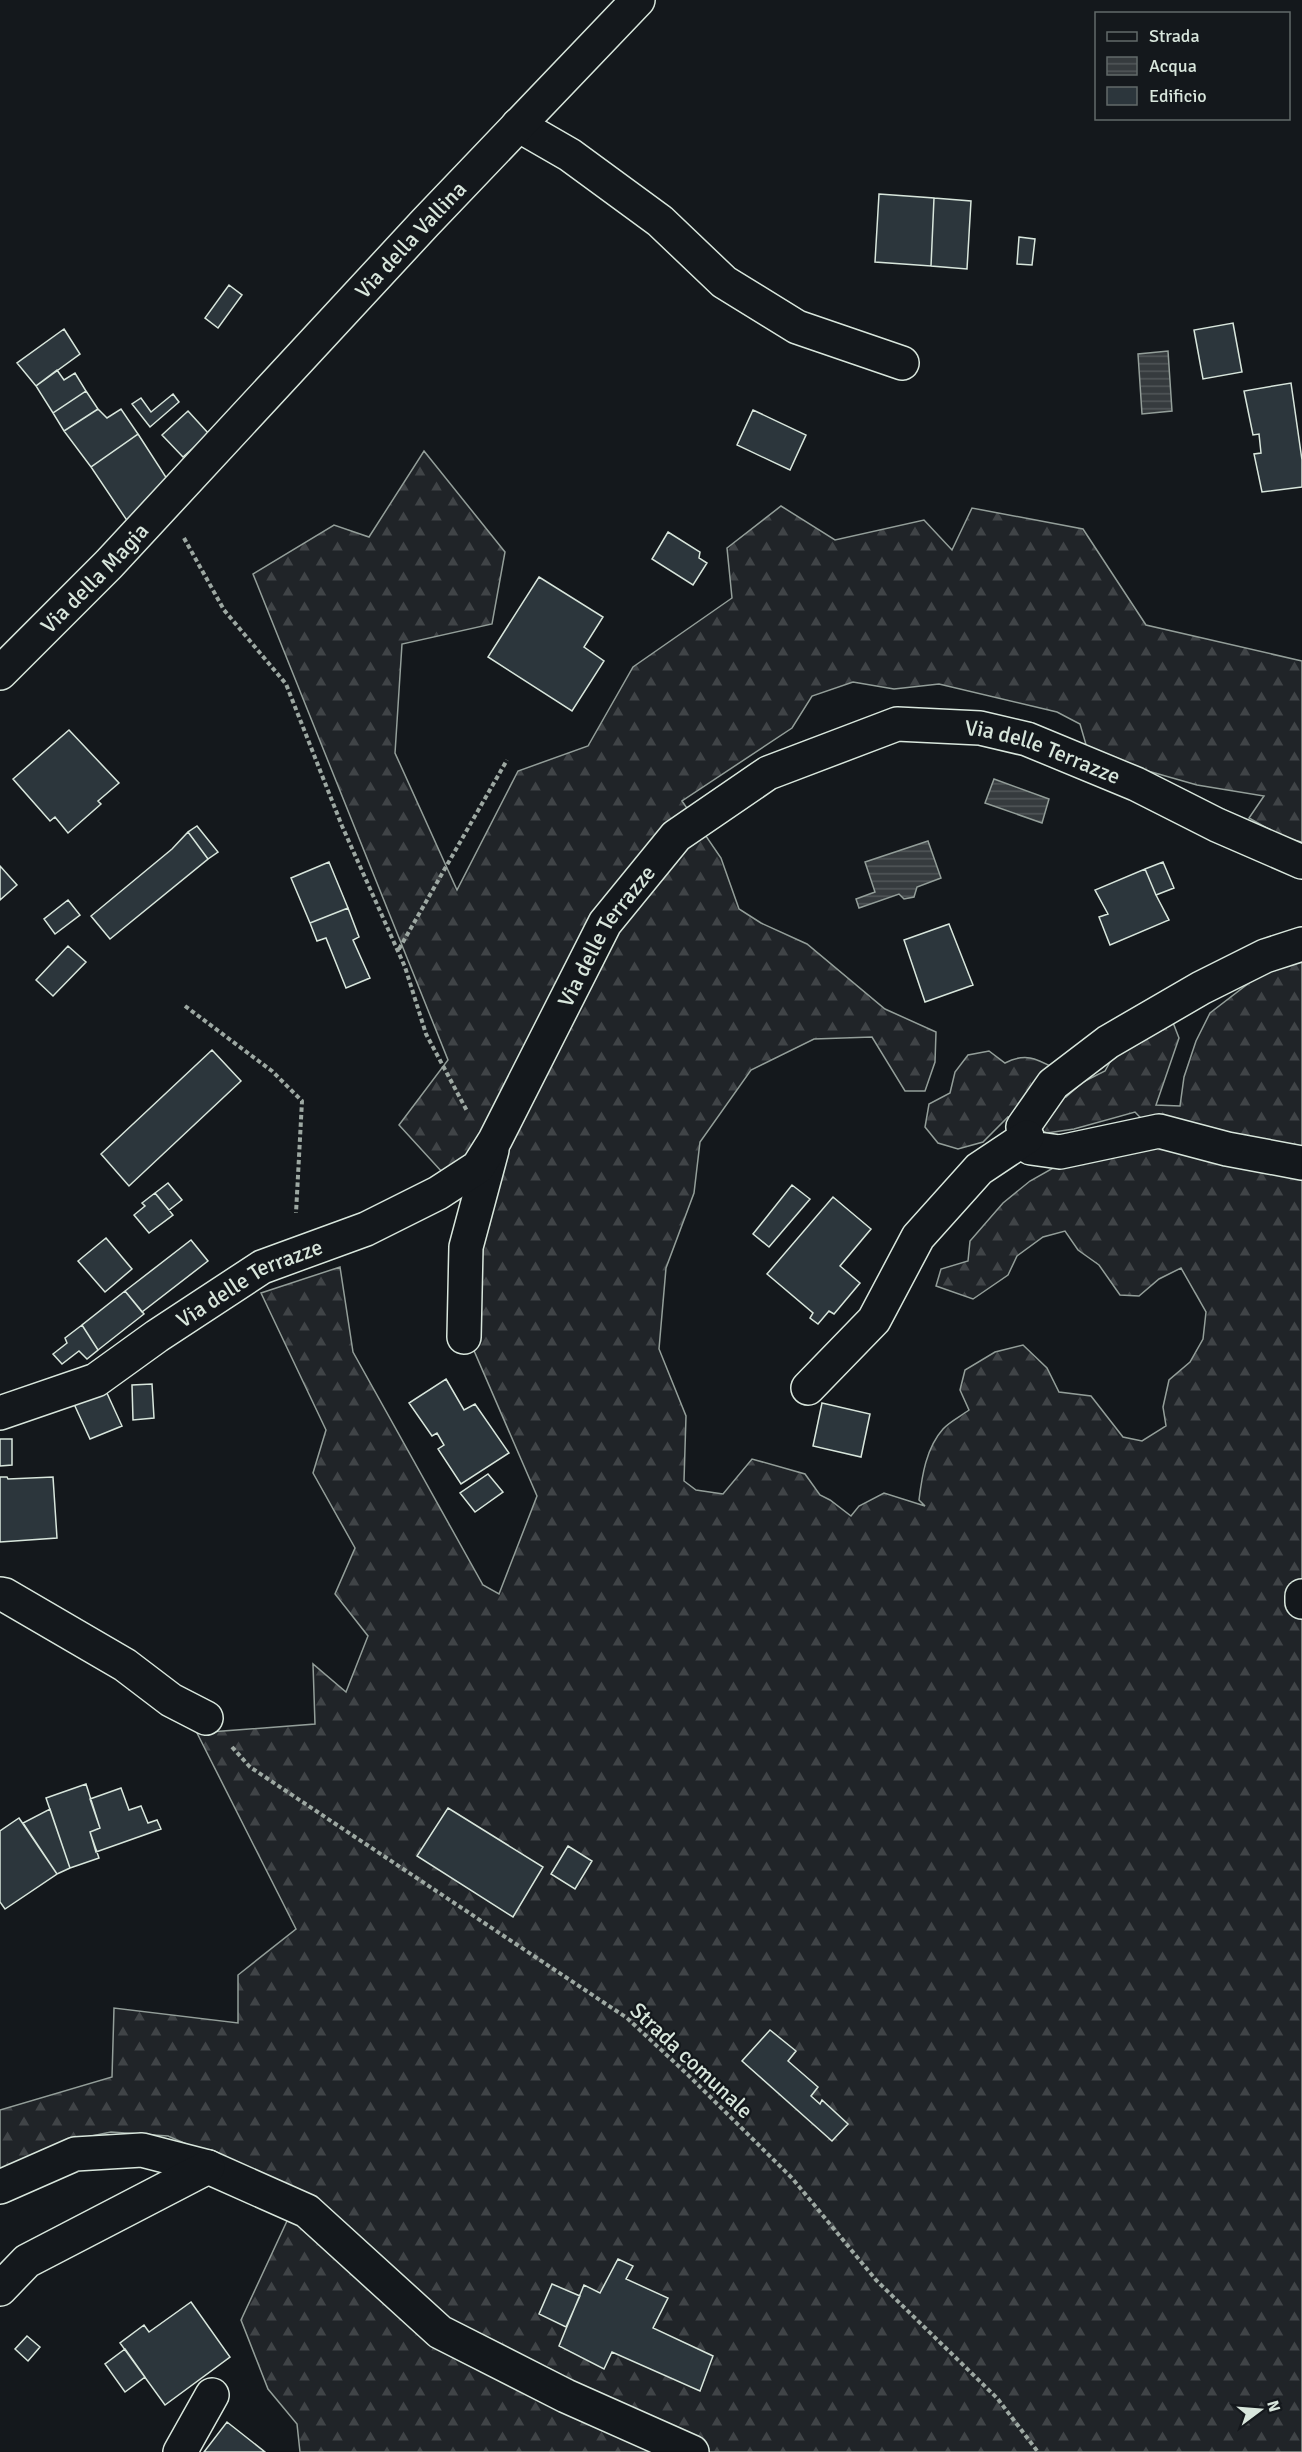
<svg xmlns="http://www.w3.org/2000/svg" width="1302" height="2452" viewBox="0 0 1302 2452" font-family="Signika,sans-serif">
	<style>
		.forest { fill: url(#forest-firs); stroke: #939e99; stroke-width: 1.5 }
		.water { fill: url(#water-rules); stroke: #939e99; stroke-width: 1.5 }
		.building { fill: #2c363c; stroke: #d8e6dc; stroke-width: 1.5 }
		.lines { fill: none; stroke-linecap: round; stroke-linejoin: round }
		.minor-casing { stroke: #d8e6dc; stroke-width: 36 }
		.path { stroke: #9da8a2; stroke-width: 4; stroke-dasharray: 4.5 3; stroke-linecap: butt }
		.minor { stroke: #14181c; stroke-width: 33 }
		.labels { text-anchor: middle; stroke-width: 4.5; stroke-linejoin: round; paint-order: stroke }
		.street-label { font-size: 22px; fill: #d8e6dc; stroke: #14181c }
	</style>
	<defs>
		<pattern id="forest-firs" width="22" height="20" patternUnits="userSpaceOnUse" patternTransform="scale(1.5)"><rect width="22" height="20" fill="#202428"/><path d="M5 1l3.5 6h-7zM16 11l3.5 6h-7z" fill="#404447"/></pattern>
		<pattern id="water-rules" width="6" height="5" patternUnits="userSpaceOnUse" patternTransform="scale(1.5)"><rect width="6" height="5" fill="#363b3e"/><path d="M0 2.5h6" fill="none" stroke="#525759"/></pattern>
	</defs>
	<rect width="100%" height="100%" fill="#14181c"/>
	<!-- forest -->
	<path class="forest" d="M 424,451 L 505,552 L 492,624 L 402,644 L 395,753 L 457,890 L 518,771 L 588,746 L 633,667 L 732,598 L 727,548 L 781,506 L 835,540 L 924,520 L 952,550 L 972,508 L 1083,529 L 1146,625 L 1302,661 L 1302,842 L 1285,838 L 1249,818 L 1264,796 L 1197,785 L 1134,767 L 1087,748 L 1080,724 L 1057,712 L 939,684 L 894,689 L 853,682 L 812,696 L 792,728 L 682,801 L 721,858 L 739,909 L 761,923 L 807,944 L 885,1009 L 936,1032 L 935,1062 L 925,1091 L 905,1091 L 872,1037 L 814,1039 L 751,1070 L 700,1142 L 694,1193 L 666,1268 L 659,1349 L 686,1416 L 684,1481 L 696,1490 L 723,1494 L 752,1459 L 805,1474 L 820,1495 L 830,1500 L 851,1516 L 859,1506 L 884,1493 L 925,1506 L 919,1500 C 922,1476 926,1448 943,1429 C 949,1422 961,1416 969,1410 L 960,1390 L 965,1370 L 995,1352 L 1023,1345 L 1047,1368 L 1059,1392 L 1091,1396 L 1123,1437 L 1142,1441 L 1166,1426 L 1163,1407 L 1169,1380 L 1190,1362 L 1203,1339 L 1206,1312 L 1181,1268 L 1159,1279 L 1139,1296 L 1120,1295 L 1099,1265 L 1078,1250 L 1065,1231 L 1043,1237 L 1017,1256 L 1008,1275 L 973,1299 L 936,1286 L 941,1269 L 968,1261 L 970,1241 L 1003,1203 L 1030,1181 L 1069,1159 L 1161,1139 L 1135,1112 L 1074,1129 L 1047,1133 L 1008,1117 L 983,1142 L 958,1149 L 938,1143 L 925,1127 L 929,1104 L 950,1093 L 955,1072 L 968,1055 L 989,1051 L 1005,1063 C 1026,1052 1037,1059 1056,1069 L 1066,1097 L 1083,1082 L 1105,1071 L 1121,1042 L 1172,1020 L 1179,1038 L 1156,1105 L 1180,1106 L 1184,1077 L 1196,1041 L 1210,1013 L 1266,970 L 1302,958 L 1302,2452 L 300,2452 L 297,2424 L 268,2389 L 241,2320 L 300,2193 L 168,2136 L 111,2132 L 67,2141 L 0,2170 L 0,2110 L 112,2077 L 114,2008 L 238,2023 L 238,1975 L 296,1929 L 197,1733 L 315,1724 L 313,1664 L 346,1692 L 368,1636 L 335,1594 L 355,1548 L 313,1473 L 326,1430 L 261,1293 L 340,1267 L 353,1352 L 483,1585 L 499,1594 L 537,1496 L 452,1300 L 464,1196 L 399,1125 L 448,1060 L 253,574 L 334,525 L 369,537 Z"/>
	<!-- water -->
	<path class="water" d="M 1168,351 L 1172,411 L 1142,414 L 1138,354 Z
		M 994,779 L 1049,799 L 1042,823 L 985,803 Z
		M 928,841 L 941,878 L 917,887 L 914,897 L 904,899 L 899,894 L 859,908 L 856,899 L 875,892 L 865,862 Z"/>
	<!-- building -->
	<path class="building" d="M 879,194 L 934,198 L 931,266 L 875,262 Z
		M 934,198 L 971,201 L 967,269 L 931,266 Z
		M 1019,237 L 1035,239 L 1032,265 L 1017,264 Z
		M 229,285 L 242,295 L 218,328 L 205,318 Z
		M 1233,323 L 1242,372 L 1203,379 L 1194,330 Z
		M 64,329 L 80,354 L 36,386 L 17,363 Z
		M 57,370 L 64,380 L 75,373 L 86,391 L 53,413 L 36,386 Z
		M 1291,383 L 1302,460 L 1302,487 L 1262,492 L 1254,454 L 1261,453 L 1259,434 L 1253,435 L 1244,391 Z
		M 86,391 L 98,409 L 64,431 L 53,413 Z
		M 173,394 L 179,402 L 150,427 L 132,404 L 141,398 L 151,412 Z
		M 98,409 L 107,418 L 121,409 L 138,434 L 91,467 L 64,431 Z
		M 753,410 L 806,435 L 790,470 L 737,445 Z
		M 188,411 L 209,434 L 183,457 L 162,435 Z
		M 138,434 L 171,485 L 128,522 L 91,467 Z
		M 668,532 L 700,552 L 699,558 L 707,563 L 693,585 L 652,559 Z
		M 539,577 L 603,617 L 584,647 L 604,661 L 572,711 L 488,657 Z
		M 69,730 L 119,783 L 98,801 L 101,804 L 68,833 L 55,817 L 50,821 L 13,779 Z
		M 197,826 L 218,852 L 208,859 L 188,832 Z
		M 188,832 L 208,859 L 110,939 L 91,916 L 172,849 Z
		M 329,862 L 348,908 L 310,923 L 291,878 Z
		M 1163,862 L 1174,888 L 1156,895 L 1145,869 Z
		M 0,866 L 17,885 L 0,900 Z
		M 1145,869 L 1156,895 L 1169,920 L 1110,945 L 1099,917 L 1108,914 L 1095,890 Z
		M 68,900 L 80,915 L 55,934 L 44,919 Z
		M 348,908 L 359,937 L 353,940 L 370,978 L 346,988 L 326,938 L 317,941 L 310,923 Z
		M 949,924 L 973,985 L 925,1002 L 904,940 Z
		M 68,946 L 86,962 L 53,996 L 36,980 Z
		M 212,1050 L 241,1081 L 129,1186 L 101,1154 Z
		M 168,1183 L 182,1200 L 169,1210 L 155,1193 Z
		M 792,1185 L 810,1199 L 769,1247 L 753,1234 Z
		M 155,1193 L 173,1215 L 149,1233 L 134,1215 L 145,1206 L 142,1203 Z
		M 833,1197 L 871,1229 L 840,1266 L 860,1283 L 834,1314 L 829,1311 L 818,1324 L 810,1318 L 813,1313 L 767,1274 Z
		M 106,1238 L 132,1269 L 105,1292 L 78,1261 Z
		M 191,1240 L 208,1261 L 142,1312 L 125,1291 Z
		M 125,1291 L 144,1314 L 98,1350 L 82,1325 Z
		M 82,1325 L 98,1350 L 87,1359 L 79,1351 L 62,1364 L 53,1354 L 67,1343 L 65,1338 Z
		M 446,1379 L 464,1410 L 475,1404 L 509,1453 L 461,1484 L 438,1449 L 444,1445 L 437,1433 L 432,1436 L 409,1403 Z
		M 152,1384 L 154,1418 L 133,1420 L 132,1385 Z
		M 106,1391 L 122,1426 L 90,1439 L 74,1404 Z
		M 822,1403 L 870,1414 L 861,1457 L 813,1446 Z
		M 0,1439 L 12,1439 L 12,1465 L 0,1466 Z
		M 488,1474 L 503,1492 L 475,1512 L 460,1493 Z
		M 0,1477 L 7,1477 L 8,1479 L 53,1477 L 57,1538 L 0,1542 Z
		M 86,1784 L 100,1828 L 90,1832 L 99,1858 L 70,1868 L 46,1798 Z
		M 121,1788 L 129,1810 L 141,1806 L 148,1823 L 157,1820 L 161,1829 L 96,1852 L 90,1832 L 100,1828 L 90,1799 Z
		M 448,1808 L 543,1867 L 513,1917 L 417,1856 Z
		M 50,1809 L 70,1868 L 57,1874 L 23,1823 Z
		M 19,1818 L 57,1874 L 5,1909 L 0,1902 L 0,1831 Z
		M 568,1846 L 592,1861 L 575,1889 L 551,1874 Z
		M 770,2030 L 796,2051 L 788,2061 L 818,2087 L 811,2096 L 820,2104 L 822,2100 L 848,2124 L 832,2141 L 742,2061 Z
		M 618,2259 L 633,2266 L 626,2279 L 668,2298 L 653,2328 L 713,2356 L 700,2391 L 612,2352 L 604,2369 L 559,2346 L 584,2285 L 600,2293 Z
		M 552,2284 L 580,2296 L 566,2327 L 539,2314 Z
		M 191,2302 L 230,2357 L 165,2405 L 120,2343 L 144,2325 L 149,2332 Z
		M 27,2336 L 40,2347 L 28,2361 L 15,2349 Z
		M 125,2349 L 145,2377 L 125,2392 L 105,2364 Z
		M 227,2422 L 265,2452 L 204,2452 Z"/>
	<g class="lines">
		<defs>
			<g id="minor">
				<path d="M 518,125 L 570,155 L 660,221 L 724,282 L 797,327 L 902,363"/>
				<path id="s1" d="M 0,673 L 109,564 L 425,223 L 638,0"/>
				<path d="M 1302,944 L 1265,956 L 1201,988 L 1108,1042 L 1053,1084 L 1023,1127 L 1031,1148 L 1060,1152 L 1159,1131 L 1227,1149 L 1302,1163"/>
				<path d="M 464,1337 L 466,1247 L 492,1150"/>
				<path d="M 808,1388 L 874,1320 L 918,1237 L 979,1169 L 1027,1137"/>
				<path id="s2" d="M 0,1413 L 96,1380 L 157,1336 L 262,1267 L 366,1229 L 438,1193 L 478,1167 L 495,1140 L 605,923 L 676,836 L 768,773 L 897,724 L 980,728 L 1027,739 L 1136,784 L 1217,825 L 1302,862"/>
				<path d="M 0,1594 L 5,1595 L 125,1665 L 171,1700 L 206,1718"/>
				<path d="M 1302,1596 L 1302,1602"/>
				<path d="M 0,2187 L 75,2154 L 142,2150 L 208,2167 L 307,2211 L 440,2332 L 566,2396 L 692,2452"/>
				<path d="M 0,2289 L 27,2261 L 208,2167"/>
				<path d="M 180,2452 L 212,2395"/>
			</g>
		</defs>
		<!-- minor casing -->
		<use href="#minor" class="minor-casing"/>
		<!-- path -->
		<path class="path" d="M 184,538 L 224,610 L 286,684 L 342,826 L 405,967 L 426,1034 L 467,1111
			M 399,949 L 507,760
			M 185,1006 L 272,1071 L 302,1101 L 296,1213
			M 232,1747 L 250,1767 L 627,2018 L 686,2073 L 792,2178 L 876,2280 L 997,2398 L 1038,2452"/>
		<!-- minor -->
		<use href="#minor" class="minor"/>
	</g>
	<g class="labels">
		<!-- street labels -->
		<g class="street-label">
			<text dy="8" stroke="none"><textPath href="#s1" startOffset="597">Via della Vallina</textPath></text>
			<text dy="8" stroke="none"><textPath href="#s1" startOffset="134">Via della Magia</textPath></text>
			<text dy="8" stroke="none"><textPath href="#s2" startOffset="1328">Via delle Terrazze</textPath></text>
			<text dy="8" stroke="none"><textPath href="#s2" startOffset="806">Via delle Terrazze</textPath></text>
			<text dy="8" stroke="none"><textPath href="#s2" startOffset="284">Via delle Terrazze</textPath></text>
			<text transform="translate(692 2060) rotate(43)" y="8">Strada comunale</text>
		</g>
	</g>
	<!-- legend -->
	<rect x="1095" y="12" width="195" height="108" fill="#14181c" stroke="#626a69" stroke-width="1.5"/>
	<rect x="1107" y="32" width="30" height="9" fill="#14181c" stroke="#626a69" stroke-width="1.5"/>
	<text x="1149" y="42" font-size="18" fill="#d8e6dc">Strada</text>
	<rect x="1107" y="57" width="30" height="18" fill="url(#water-rules)" stroke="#626a69" stroke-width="1.5"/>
	<text x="1149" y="72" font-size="18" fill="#d8e6dc">Acqua</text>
	<rect x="1107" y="87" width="30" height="18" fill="#2c363c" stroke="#626a69" stroke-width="1.5"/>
	<text x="1149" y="102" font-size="18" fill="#d8e6dc">Edificio</text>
	<!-- north arrow -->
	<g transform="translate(1260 2410) rotate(74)" stroke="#14181c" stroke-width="4.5" paint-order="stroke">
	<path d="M0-4.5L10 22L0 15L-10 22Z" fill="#d8e6dc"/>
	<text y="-9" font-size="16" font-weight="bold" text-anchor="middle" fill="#d8e6dc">N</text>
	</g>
</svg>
